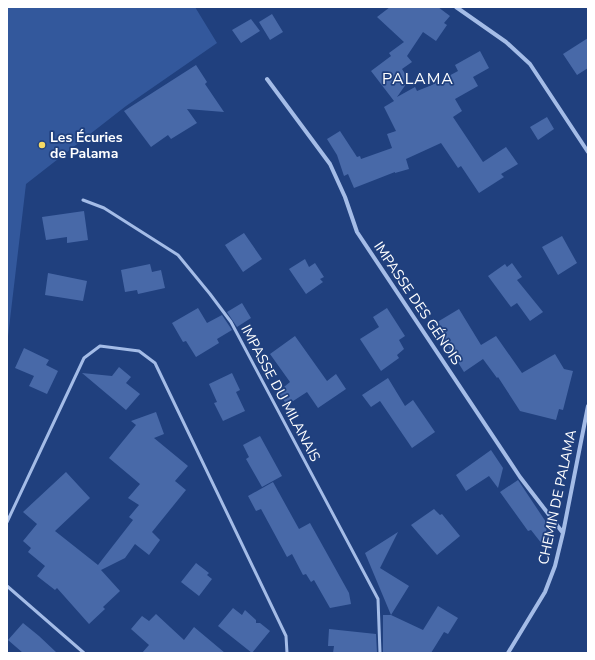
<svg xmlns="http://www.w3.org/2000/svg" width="595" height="660" viewBox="0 0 595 660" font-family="'Nunito Sans',sans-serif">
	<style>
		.green { fill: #33589c }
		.building { fill: #4869a8 }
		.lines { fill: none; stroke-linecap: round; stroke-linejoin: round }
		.lane { stroke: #a4bce7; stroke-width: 3 }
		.street { stroke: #a4bce7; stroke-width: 4 }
		.poi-dot { fill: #f5d964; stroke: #20407e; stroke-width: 1.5 }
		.labels { text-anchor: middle; stroke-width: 3.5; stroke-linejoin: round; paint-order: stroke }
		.poi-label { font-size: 14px; font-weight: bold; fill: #fff; stroke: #20407e; text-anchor: start }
		.street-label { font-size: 14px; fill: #fff; stroke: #20407e }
		.quarter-label { font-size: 16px; letter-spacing: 1px; fill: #fff; stroke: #20407e }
	</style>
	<rect width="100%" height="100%" fill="#20407e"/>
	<!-- green -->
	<path class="green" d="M 7,7 L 195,7 L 217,43 L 126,106 L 26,184 L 7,345 Z"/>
	<!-- building -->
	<path class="building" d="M 390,7 L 438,7 L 450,16 L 444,23 L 447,25 L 436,41 L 423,32 L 407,56 L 412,62 L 402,69 L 409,80 L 397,97 L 415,87 L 417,91 L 432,85 L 458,71 L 455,65 L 480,51 L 489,68 L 473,77 L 478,86 L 455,99 L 462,111 L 453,117 L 483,162 L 506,147 L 518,164 L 501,174 L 504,177 L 479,193 L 461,166 L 458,168 L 441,143 L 406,159 L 409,169 L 395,173 L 395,172 L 354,188 L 348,174 L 344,176 L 337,155 L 327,139 L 340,131 L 357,157 L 360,156 L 361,159 L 392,148 L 387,134 L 396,131 L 384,107 L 394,101 L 371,71 L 391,56 L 389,53 L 404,42 L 377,17 Z
		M 272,14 L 283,32 L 270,40 L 259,22 Z
		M 251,19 L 260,31 L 241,43 L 232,30 Z
		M 588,38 L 588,68 L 577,75 L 563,54 Z
		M 196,65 L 207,82 L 205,84 L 224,112 L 187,109 L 197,123 L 171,139 L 168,135 L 151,147 L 124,111 Z
		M 547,117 L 554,129 L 538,140 L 530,127 Z
		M 84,211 L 88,240 L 67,243 L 67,237 L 46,240 L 42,217 Z
		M 244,233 L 262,259 L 243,272 L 225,245 Z
		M 562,236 L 577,263 L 558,275 L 542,247 Z
		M 305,259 L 309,267 L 315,263 L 324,277 L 320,279 L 323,282 L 306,294 L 289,269 Z
		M 512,263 L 522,277 L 517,280 L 543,312 L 530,321 L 517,303 L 511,307 L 488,276 L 505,264 L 507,267 Z
		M 150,264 L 152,272 L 161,270 L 165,288 L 138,294 L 137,290 L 125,292 L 121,270 Z
		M 48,273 L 87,281 L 83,301 L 45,295 Z
		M 242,303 L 251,318 L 237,327 L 227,312 Z
		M 198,308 L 207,323 L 222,315 L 232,330 L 217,339 L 219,343 L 196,357 L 186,341 L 183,342 L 172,323 Z
		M 387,308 L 405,336 L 399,340 L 404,349 L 397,355 L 399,358 L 381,371 L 360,339 L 379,327 L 373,317 Z
		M 459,309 L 481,345 L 496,336 L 522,373 L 555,354 L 564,369 L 573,371 L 563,410 L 559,409 L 556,420 L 520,411 L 498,377 L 497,378 L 483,359 L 464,372 L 434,324 Z
		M 295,336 L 327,381 L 336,374 L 346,389 L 318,408 L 307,392 L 287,405 L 278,392 L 290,382 L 270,354 Z
		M 24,348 L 49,360 L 46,365 L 58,371 L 47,394 L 29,386 L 34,376 L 15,368 Z
		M 119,367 L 131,377 L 126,383 L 140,394 L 126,410 L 82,373 L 112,376 Z
		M 232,373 L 240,390 L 236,392 L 245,411 L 223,421 L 214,403 L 217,402 L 209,384 Z
		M 388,378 L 405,406 L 413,400 L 435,432 L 412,448 L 380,401 L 371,407 L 362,395 Z
		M 156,412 L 164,434 L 154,438 L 188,466 L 175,481 L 186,490 L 152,532 L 160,540 L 149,555 L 135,544 L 125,558 L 101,570 L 120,591 L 103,607 L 105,609 L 89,624 L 57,588 L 55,590 L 37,576 L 45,566 L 28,552 L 31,548 L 23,541 L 37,524 L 23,512 L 66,472 L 90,498 L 55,531 L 98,565 L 133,520 L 129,517 L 139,505 L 128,498 L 140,484 L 109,458 L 136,425 L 131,421 Z
		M 260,436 L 282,476 L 262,487 L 246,459 L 249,457 L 243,445 Z
		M 491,450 L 503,468 L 498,488 L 489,476 L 466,491 L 456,475 Z
		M 518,480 L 548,525 L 542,544 L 531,530 L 528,531 L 500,492 Z
		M 273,482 L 299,529 L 310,523 L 349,593 L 351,604 L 330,608 L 314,580 L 311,582 L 306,574 L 303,575 L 292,554 L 287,557 L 261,509 L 256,511 L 248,496 Z
		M 434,509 L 440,515 L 442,514 L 460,536 L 437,555 L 411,525 Z
		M 398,532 L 380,568 L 409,586 L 391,615 L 423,630 L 438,606 L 458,618 L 448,634 L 444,632 L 431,653 L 383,653 L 383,615 L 391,615 L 365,553 Z
		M 196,563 L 209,573 L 207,575 L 212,579 L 199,596 L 181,582 Z
		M 233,608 L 242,615 L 245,610 L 256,620 L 256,623 L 260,623 L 270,631 L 252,653 L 218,626 Z
		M 156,614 L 184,640 L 194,627 L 225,653 L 142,653 L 149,645 L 131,629 L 142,616 L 149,621 Z
		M 23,623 L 39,636 L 57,653 L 23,653 L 8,640 Z
		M 329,629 L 376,634 L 377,653 L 333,653 L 334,646 L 328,646 Z"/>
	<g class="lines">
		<!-- lane -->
		<path class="lane" d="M 83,200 L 104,208 L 178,255 L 210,294 L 231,322 L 378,599 L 380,653
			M 7,522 L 84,358 L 100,346 L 139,351 L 155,363 L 286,636 L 287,653
			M 7,586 L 84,653"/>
		<!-- street -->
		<path class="street" d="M 456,7 L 506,42 L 530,64 L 588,152
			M 267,79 L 330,164 L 345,197 L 357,232 L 520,477 L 563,533
			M 508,653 L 545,592 L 555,566 L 563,533 L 588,406"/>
	</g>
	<!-- markers -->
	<circle class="poi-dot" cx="42" cy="145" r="4"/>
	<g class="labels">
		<!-- poi labels -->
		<g class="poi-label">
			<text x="50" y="142">Les Écuries<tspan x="50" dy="16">de Palama</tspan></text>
		</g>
		<!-- street labels -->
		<g class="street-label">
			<text transform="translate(418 303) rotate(56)" y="5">IMPASSE DES GÉNOIS</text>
			<text transform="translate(281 393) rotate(62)" y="5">IMPASSE DU MILANAIS</text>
			<text transform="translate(557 497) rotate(-78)" y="5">CHEMIN DE PALAMA</text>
		</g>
		<!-- quarter labels -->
		<g class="quarter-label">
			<text x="418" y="84">PALAMA</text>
		</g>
	</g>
	<!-- border -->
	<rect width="595" height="660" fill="none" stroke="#ffffff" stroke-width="16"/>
</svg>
